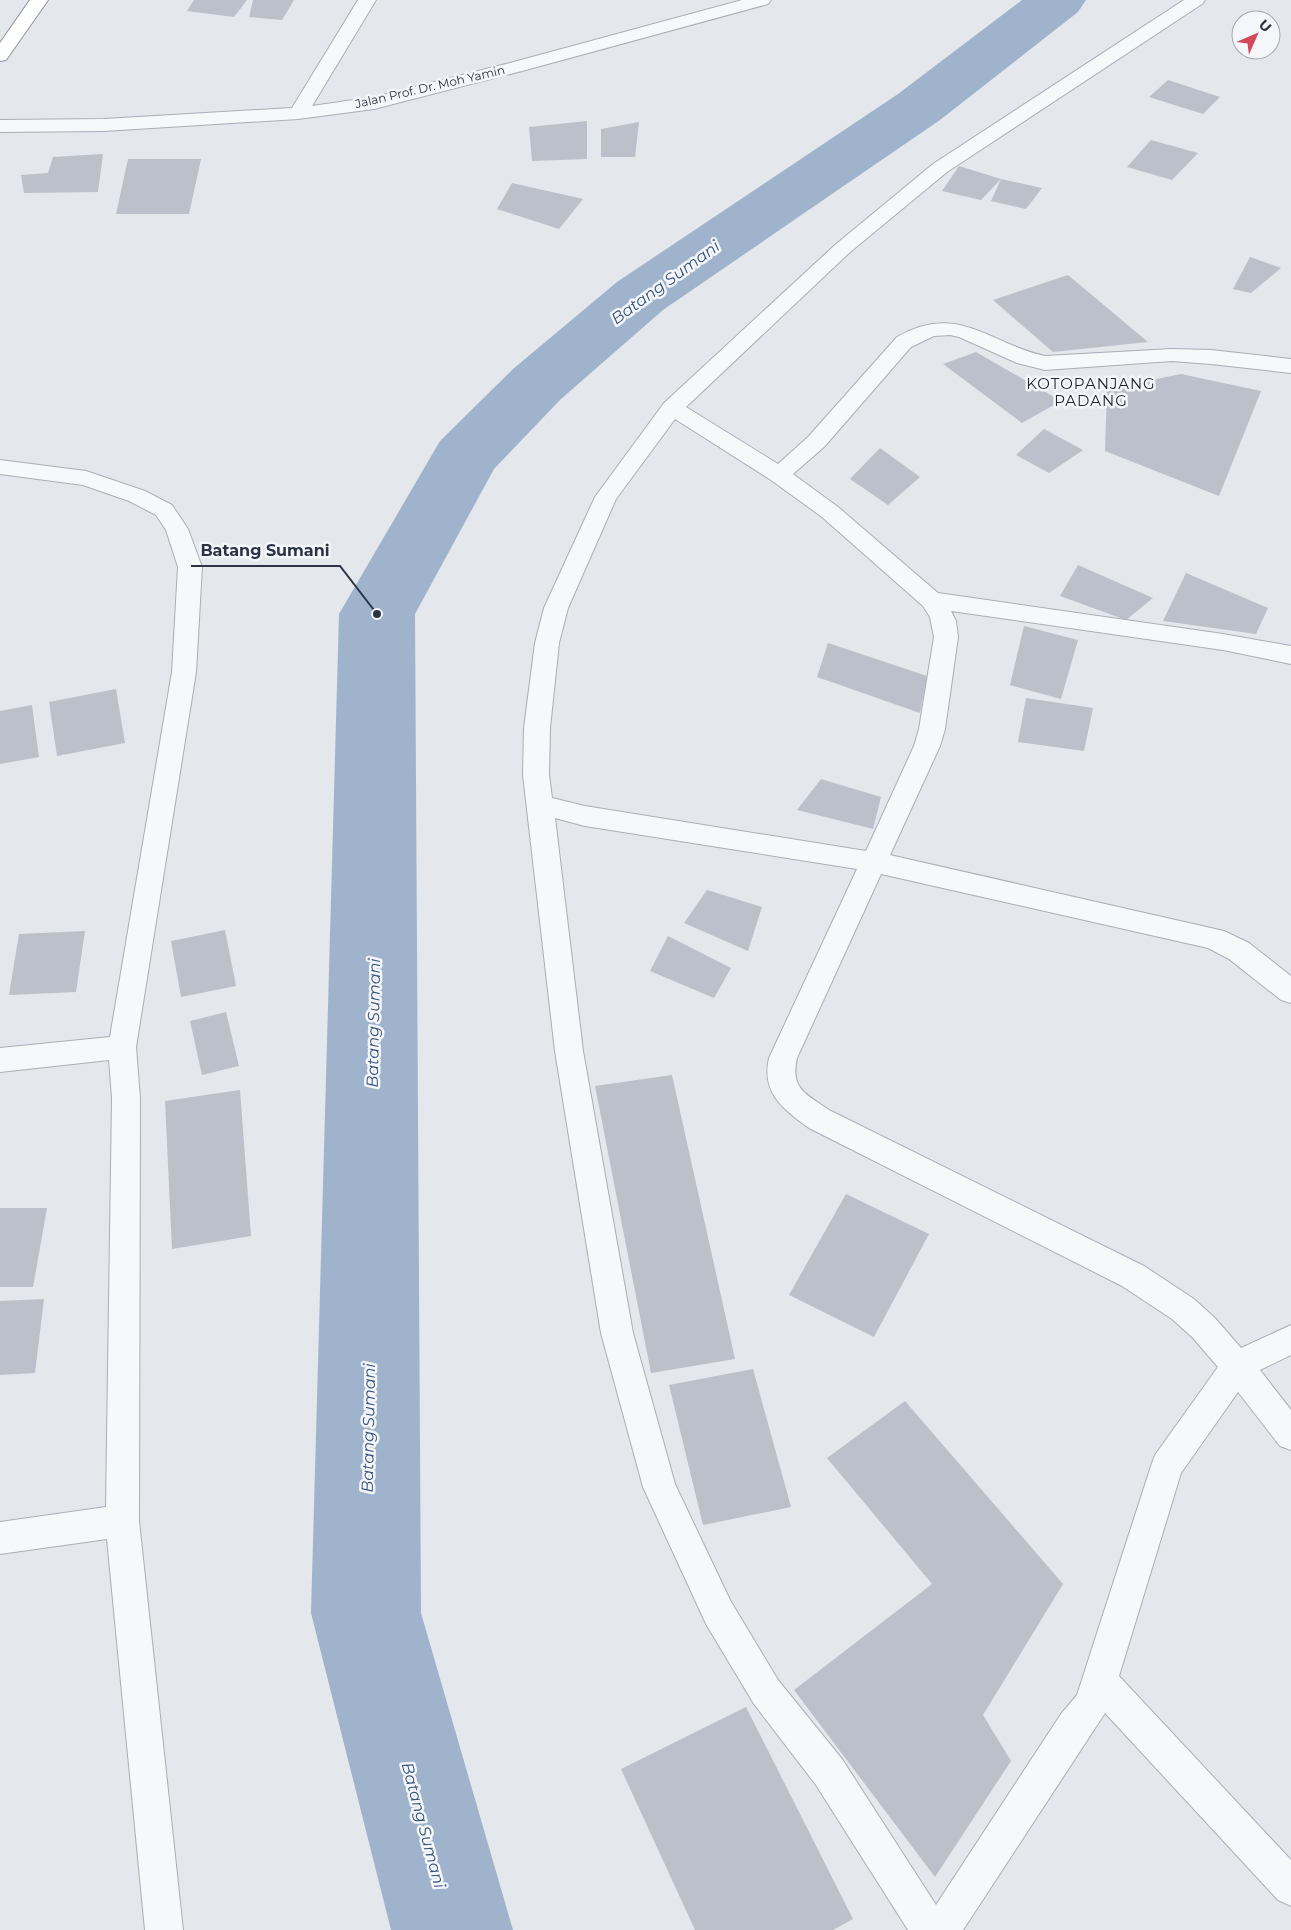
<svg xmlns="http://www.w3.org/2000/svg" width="1291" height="1930" viewBox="0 0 1291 1930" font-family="Montserrat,sans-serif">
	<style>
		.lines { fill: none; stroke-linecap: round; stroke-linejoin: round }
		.river { fill: #9fb4cc; fill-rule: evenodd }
		.building { fill: #bbc0ca }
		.minor-casing { stroke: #a9aeb7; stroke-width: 2 }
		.highway-casing { stroke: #8b94a3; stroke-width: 2 }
		.minor { fill: #f7f8fa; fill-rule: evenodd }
		.highway { fill: #fff; fill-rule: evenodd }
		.labels { text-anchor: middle; stroke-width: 5; stroke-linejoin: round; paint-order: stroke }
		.far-street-label { font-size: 12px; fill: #2b3445; stroke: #f4f6f9 }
		.far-quarter-label { font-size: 15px; letter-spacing: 1px; fill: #1d2536; stroke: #f4f6f9 }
		.water-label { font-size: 16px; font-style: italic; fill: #34527a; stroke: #f4f6f9 }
		.leader { fill: none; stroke: #2b3445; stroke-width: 2 }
		.callout-dot { fill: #2b3445; stroke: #f4f6f9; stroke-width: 2 }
		.callout-label { font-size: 16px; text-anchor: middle; font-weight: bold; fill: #2b3445; stroke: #f4f6f9; stroke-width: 5; stroke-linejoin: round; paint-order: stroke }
	</style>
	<rect width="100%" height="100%" fill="#e4e7ec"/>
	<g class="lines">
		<!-- river -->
		<path class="river" d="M 1022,0 L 1086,0 L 1078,12 L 940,120 L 663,310 L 561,399 L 494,469 L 415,614 L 421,1613 L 513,1930 L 391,1930 L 311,1613 L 339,614 L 440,441 L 513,369 L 617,282 L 898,94 Z"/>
	</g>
	<!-- building -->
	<path class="building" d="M 194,0 L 247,0 L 234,17 L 187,11 Z
		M 253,0 L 294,0 L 282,20 L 249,17 Z
		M 1168,80 L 1220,97 L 1203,114 L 1149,97 Z
		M 587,121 L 587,159 L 532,161 L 529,127 Z
		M 639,122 L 635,157 L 601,157 L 601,129 Z
		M 1151,140 L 1198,153 L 1172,180 L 1127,167 Z
		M 103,154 L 98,192 L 24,193 L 21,175 L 48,173 L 53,157 Z
		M 128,159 L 201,159 L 189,214 L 116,214 Z
		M 959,166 L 1001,179 L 981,200 L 942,191 Z
		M 1001,179 L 1042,188 L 1026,209 L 991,201 Z
		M 512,183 L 583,199 L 559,229 L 497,209 Z
		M 1250,257 L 1281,268 L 1251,293 L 1233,289 Z
		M 1068,275 L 1148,342 L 1053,352 L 993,300 Z
		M 976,352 L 1061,401 L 1022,423 L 943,364 Z
		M 1181,374 L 1261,391 L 1219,496 L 1105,451 L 1107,389 Z
		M 1044,429 L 1083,450 L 1049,473 L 1016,455 Z
		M 880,448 L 920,477 L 888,505 L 850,479 Z
		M 1078,565 L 1153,598 L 1126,620 L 1060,596 Z
		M 1186,573 L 1268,608 L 1256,634 L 1163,621 Z
		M 1024,626 L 1078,640 L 1061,699 L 1010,685 Z
		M 828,643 L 927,676 L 920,713 L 817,677 Z
		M 116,689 L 125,743 L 57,756 L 49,702 Z
		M 1026,698 L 1093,708 L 1084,751 L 1018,742 Z
		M 32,705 L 39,757 L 0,764 L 0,711 Z
		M 821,779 L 881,797 L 873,829 L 797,810 Z
		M 707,890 L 762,907 L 748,951 L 684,923 Z
		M 225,930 L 236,986 L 181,997 L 171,941 Z
		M 85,931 L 76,992 L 9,995 L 19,934 Z
		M 668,936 L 731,968 L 714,998 L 650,971 Z
		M 226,1012 L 239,1066 L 202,1075 L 190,1021 Z
		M 672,1075 L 735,1359 L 651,1373 L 595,1086 Z
		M 240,1090 L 251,1236 L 172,1249 L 165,1101 Z
		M 846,1194 L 929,1234 L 874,1337 L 789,1295 Z
		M 0,1208 L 47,1208 L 33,1287 L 0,1287 Z
		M 44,1299 L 35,1373 L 0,1375 L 0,1301 Z
		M 753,1369 L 791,1507 L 703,1525 L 669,1385 Z
		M 905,1401 L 1063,1584 L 983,1715 L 1011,1761 L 935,1877 L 794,1690 L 932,1584 L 827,1458 Z
		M 746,1707 L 853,1919 L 833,1930 L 695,1930 L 621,1769 Z"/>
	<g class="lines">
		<defs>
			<path id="minor" d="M 358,0 L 376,0 L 312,106 L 374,97 L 510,63 L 742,0 L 771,0 L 768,4 L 522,71 L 374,109 L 298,119 L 104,131 L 0,132 L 0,120 L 104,119 L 292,108 Z
				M 1184,0 L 1205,0 L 1202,4 L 947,172 L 849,253 L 686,407 L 778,464 L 808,437 L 897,337 C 958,302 988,343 1045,356 L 1172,349 L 1211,350 L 1291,359 L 1291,373 L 1211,364 L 1172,361 L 1045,370 L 1017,363 L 959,337 L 950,335 L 934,336 L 911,347 L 824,447 L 793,474 L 838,507 L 938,593 L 1223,634 L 1291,646 L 1291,664 L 1223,650 L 951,611 L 956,621 L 958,637 L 945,729 L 940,746 L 890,855 L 1224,931 L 1249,943 L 1291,976 L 1291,1003 L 1281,1000 L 1229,959 L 1208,948 L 881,874 L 797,1058 C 790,1089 806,1094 829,1110 L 1144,1266 L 1194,1299 L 1215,1318 L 1241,1348 L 1291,1325 L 1291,1355 L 1260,1370 L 1291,1410 L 1291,1450 L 1280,1446 L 1238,1392 L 1181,1473 L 1119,1676 L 1291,1860 L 1291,1906 L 1278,1900 L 1105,1713 L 963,1930 L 908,1930 L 816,1785 L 754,1704 L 706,1624 L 643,1487 L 601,1333 L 555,1051 L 523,775 L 524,728 L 535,643 L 544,608 L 595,497 L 664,403 L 835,245 L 933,164 ZM 675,419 L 771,480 L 822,517 L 923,606 L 930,617 L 934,637 L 919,729 L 914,746 L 866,851 L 585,806 L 552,798 L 549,775 L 550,728 L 559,643 L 568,608 L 616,499 ZM 555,818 L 585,826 L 857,869 L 769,1058 C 761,1093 783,1109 809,1128 L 1122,1286 L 1172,1319 L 1193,1338 L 1218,1367 L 1155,1455 L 1151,1466 L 1077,1695 L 1061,1714 L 936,1905 L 842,1759 L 778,1680 L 730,1600 L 675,1484 L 633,1333 L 583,1051 Z
				M 0,460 L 86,471 L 145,491 L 172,505 L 188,529 L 202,567 L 196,672 L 136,1047 L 140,1098 L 139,1521 L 183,1930 L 145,1930 L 107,1539 L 0,1554 L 0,1522 L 106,1507 L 112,1098 L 109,1060 L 0,1072 L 0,1048 L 110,1037 L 172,672 L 178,567 L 166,530 L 156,515 L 129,501 L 83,485 L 0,474 Z"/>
			<path id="highway" d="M 30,0 L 48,0 L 6,60 L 0,61 L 0,43 Z"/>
		</defs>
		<!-- minor casing -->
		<use href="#minor" class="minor-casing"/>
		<!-- highway casing -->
		<use href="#highway" class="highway-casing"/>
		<!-- minor -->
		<use href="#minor" class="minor"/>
		<!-- highway -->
		<use href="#highway" class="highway"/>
	</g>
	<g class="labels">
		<!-- far-street labels -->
		<g class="far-street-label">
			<text transform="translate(430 87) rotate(-13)" y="4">Jalan Prof. Dr. Moh Yamin</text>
		</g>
		<!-- far-quarter labels -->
		<g class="far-quarter-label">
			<text x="1091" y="389">KOTOPANJANG<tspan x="1091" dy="17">PADANG</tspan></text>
		</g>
		<!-- water labels -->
		<g class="water-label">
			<text transform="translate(665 282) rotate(-36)" y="6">Batang Sumani</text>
			<text transform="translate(373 1023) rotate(-89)" y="6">Batang Sumani</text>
			<text transform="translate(368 1428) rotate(-89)" y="6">Batang Sumani</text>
			<text transform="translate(424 1825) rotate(75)" y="6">Batang Sumani</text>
		</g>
	</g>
	<!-- callouts -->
	<path class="leader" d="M377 614L340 566H191"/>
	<circle class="callout-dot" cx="377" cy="614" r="5"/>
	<g class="callout-label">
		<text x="265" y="556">Batang Sumani</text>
	</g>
	<!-- north arrow -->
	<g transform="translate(1256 35) rotate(45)"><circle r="24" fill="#f4f6f9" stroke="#a4a8b1"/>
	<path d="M0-4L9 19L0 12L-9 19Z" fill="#d1495b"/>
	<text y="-8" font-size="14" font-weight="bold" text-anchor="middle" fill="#2b3445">U</text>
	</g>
</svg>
